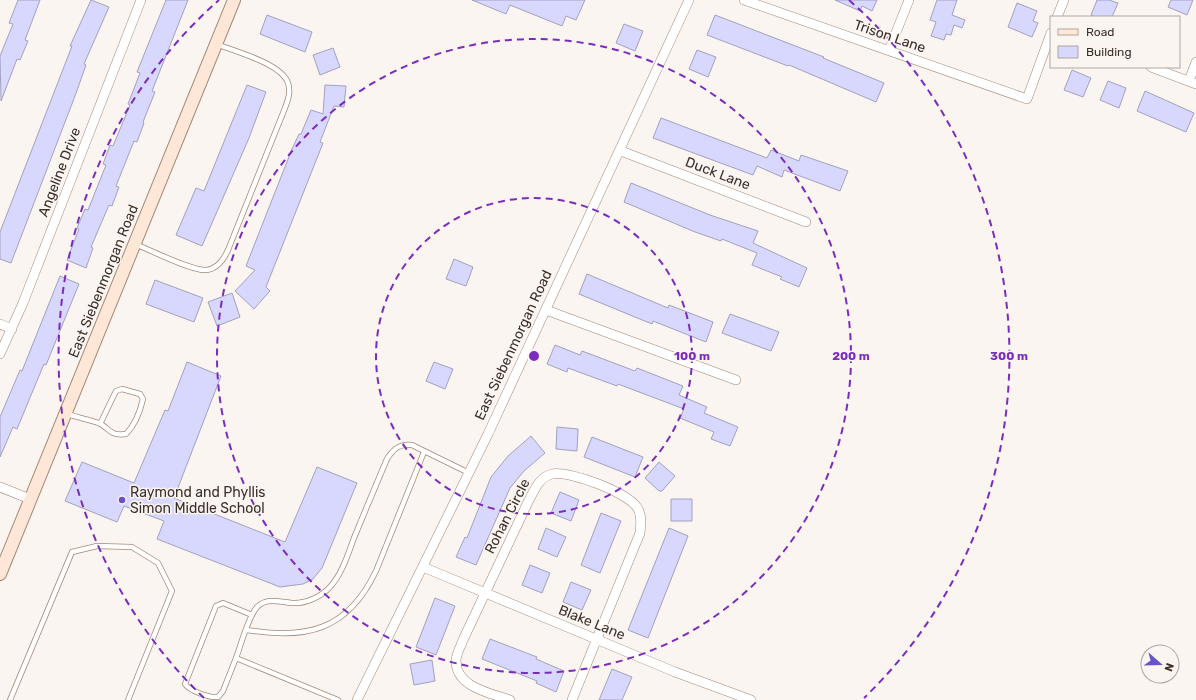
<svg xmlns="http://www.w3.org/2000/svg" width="1196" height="700" viewBox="0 0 1196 700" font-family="Rubik,sans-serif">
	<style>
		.building { fill: #d8d7fd; stroke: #a2a1bf }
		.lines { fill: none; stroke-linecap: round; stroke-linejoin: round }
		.lane-casing { stroke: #a38875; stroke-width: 6 }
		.street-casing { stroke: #a38875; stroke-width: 10 }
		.secondary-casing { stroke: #a38875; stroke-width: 14 }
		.lane { stroke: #fff; stroke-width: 4.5 }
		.street { stroke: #fff; stroke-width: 9 }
		.secondary { stroke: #fee7d6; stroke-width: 12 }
		.ring { fill: none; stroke: #7b2cbf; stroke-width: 2; stroke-dasharray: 7 5 }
		.poi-dot { fill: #6752cc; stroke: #fbf5f1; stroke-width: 1.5 }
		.labels { text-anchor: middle; stroke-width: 3; stroke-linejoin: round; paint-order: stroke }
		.street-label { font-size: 14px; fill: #3b2f28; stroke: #fbf5f1 }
		.poi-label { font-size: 14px; fill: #3b2f28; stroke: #fbf5f1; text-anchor: start }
		.centre { fill: #7b2cbf; stroke: #fbf5f1; stroke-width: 2 }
		.ring-label { font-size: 12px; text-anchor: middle; font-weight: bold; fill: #7b2cbf; stroke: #fbf5f1; stroke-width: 3; stroke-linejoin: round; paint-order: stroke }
	</style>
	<rect width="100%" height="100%" fill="#fbf5f1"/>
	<!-- building -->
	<path class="building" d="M 18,0 L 40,0 L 25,40 L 28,41 L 20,60 L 17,59 L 1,101 L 0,56 L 13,24 L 9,23 Z
		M 91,0 L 109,7 L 84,64 L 86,65 L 75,96 L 11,263 L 0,259 L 0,232 L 72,46 L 70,46 Z
		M 166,0 L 188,0 L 152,91 L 155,92 L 143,122 L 144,123 L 137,142 L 134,141 L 116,186 L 119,187 L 112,206 L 109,205 L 91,247 L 93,248 L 86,268 L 67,260 L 79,229 L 77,228 L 85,209 L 88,210 L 106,165 L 103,164 L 110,145 L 113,146 L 130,105 L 128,104 L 140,73 L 137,72 Z
		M 472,0 L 585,0 L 576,20 L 566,16 L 562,26 L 510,5 L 506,14 Z
		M 835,0 L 877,0 L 872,11 L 862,6 L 860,11 Z
		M 937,0 L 957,0 L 952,15 L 965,20 L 962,28 L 954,25 L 951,35 L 946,34 L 944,40 L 931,36 L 936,22 L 930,20 Z
		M 1097,0 L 1109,0 L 1118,3 L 1112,17 L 1095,17 L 1091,15 Z
		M 1171,0 L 1193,0 L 1187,15 L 1168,7 Z
		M 1017,3 L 1037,11 L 1033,21 L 1038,23 L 1032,37 L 1008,27 Z
		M 267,15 L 312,32 L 305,52 L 260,34 Z
		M 715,15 L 824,57 L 823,58 L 884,83 L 876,102 L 789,65 L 788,66 L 707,35 Z
		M 624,24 L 643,31 L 635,51 L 616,43 Z
		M 333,48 L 340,67 L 320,75 L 313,55 Z
		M 697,50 L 716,57 L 708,77 L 689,69 Z
		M 1072,70 L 1091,78 L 1083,97 L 1064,90 Z
		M 1108,81 L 1126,88 L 1119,108 L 1100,100 Z
		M 247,85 L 266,92 L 249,138 L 202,246 L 176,235 L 196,188 L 204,191 Z
		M 325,85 L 346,86 L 344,107 L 334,106 L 320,142 L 323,143 L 266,287 L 270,291 L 254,309 L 235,291 L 255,270 L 246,266 L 292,149 L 299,134 L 301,134 L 311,110 L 323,114 Z
		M 1145,91 L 1194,113 L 1186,132 L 1137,111 Z
		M 661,118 L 767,158 L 771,150 L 799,161 L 801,155 L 848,171 L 840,191 L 784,170 L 782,177 L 757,166 L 753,175 L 653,138 Z
		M 631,183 L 710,215 L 758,231 L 753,243 L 807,268 L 799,287 L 780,279 L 782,277 L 752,265 L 757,253 L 722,239 L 721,241 L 695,232 L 624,202 Z
		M 454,259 L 473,267 L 466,286 L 446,279 Z
		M 587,274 L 668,308 L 669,305 L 713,322 L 706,342 L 653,321 L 652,324 L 579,294 Z
		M 60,276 L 79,284 L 46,365 L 44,364 L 17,429 L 13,427 L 0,457 L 0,417 L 20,370 L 22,371 Z
		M 155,280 L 203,298 L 194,322 L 146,304 Z
		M 232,293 L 240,317 L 217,326 L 208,302 Z
		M 730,314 L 779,332 L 771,351 L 722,333 Z
		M 555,345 L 580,355 L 582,351 L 635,371 L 637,368 L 683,386 L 679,395 L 707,407 L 704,413 L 738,427 L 730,446 L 711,439 L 714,432 L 680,418 L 684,409 L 618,384 L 617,386 L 568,368 L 567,372 L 547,364 Z
		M 187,362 L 221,376 L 174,498 L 285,542 L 317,467 L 357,483 L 322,568 L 313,579 L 303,584 L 280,587 L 157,539 L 164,521 L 124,506 L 117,522 L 65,501 L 82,462 L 134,483 L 165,410 L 168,411 Z
		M 434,362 L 453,369 L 445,389 L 426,381 Z
		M 557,427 L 578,429 L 577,451 L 556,449 Z
		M 531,436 L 545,453 L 524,471 L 510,488 L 476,565 L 456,557 L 465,537 L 467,538 L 491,477 L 508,456 Z
		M 592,437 L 643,457 L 635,477 L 584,457 Z
		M 659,462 L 675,476 L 662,491 L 659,491 L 645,478 Z
		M 560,492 L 579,500 L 571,521 L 551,513 Z
		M 671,499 L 692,499 L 692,521 L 671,521 Z
		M 601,513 L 621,521 L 600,573 L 581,565 Z
		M 546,528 L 566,537 L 557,557 L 538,549 Z
		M 669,528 L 688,536 L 648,638 L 628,630 Z
		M 530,565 L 550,573 L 542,593 L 522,585 Z
		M 571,582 L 591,590 L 582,610 L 563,602 Z
		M 435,598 L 455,606 L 436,655 L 416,647 Z
		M 490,639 L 537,657 L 536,659 L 564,671 L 556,692 L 536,683 L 537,681 L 482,659 Z
		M 432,660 L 435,681 L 414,685 L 410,664 Z
		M 612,669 L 632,677 L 622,700 L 599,700 Z"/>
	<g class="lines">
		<defs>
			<path id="lane" d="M 135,244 C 150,250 192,271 206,270 C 217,269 224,259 228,250 L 285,108 C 288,100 291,92 288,83 C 282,64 235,51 216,44
				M 67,414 C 73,416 97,422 101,424 C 111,431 112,436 126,434 C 136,424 140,412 143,399 L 140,394 L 122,389 L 116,391 L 100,424
				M 247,630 C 307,640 348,630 376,571 L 424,452
				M 236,658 L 223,691 L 218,697 C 209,698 190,691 185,684 L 216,606 L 223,603 L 252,615
				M 10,700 L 72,552 L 97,546 L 132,547 L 158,563 L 172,591 L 128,700
				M 338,700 L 236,658 C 241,645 248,617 257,607 C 267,597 280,602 292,603 C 305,604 321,597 330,587 C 342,574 348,554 354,538 C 365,511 376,485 387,459 C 393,449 400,443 412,445 L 469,473"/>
			<path id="street" d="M 744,0 L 1027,99 L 1051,33
				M 1057,17 L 1064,0
				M 889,50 L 909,0
				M 1151,67 L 1196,84
				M 1189,81 L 1196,62
				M 621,151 L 806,222
				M 546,310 L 736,380
				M 0,324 L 12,329
				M 0,354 L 23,303 L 141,0
				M 0,487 L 30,499
				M 423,567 L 675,672 L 751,700
				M 357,700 L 488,434 L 689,0
				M 510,700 C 490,693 456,687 456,661 C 456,654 461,646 463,640 L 528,502 C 534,491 539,477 552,474 C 569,470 630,493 638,509 C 642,516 641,525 640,533 L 572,700"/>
			<path id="secondary" d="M 0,574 L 234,0"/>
		</defs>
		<!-- lane casing -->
		<use href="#lane" class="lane-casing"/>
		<!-- street casing -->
		<use href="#street" class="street-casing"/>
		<!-- secondary casing -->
		<use href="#secondary" class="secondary-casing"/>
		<!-- lane -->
		<use href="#lane" class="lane"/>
		<!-- street -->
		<use href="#street" class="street"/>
		<!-- secondary -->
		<use href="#secondary" class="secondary"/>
	</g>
	<!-- distance rings -->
	<g class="ring">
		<circle cx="534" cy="356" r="158"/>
		<circle cx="534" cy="356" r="317"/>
		<path d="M204 698A475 475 0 0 1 219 0M849 0A475 475 0 0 1 864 698"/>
	</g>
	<!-- markers -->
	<circle class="poi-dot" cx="122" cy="500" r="4"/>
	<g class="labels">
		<!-- street labels -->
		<g class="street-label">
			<text transform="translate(890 36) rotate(19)" y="5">Trison Lane</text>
			<text transform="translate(59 172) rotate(-69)" y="5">Angeline Drive</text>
			<text transform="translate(718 173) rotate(21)" y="5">Duck Lane</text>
			<text transform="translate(103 281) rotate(-68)" y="5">East Siebenmorgan Road</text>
			<text transform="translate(513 345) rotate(-65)" y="5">East Siebenmorgan Road</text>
			<text transform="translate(507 516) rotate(-63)" y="5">Rohan Circle</text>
			<text transform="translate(592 622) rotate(22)" y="5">Blake Lane</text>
		</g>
		<!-- poi labels -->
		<g class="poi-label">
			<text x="130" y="497">Raymond and Phyllis<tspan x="130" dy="16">Simon Middle School</tspan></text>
		</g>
	</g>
	<circle cx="534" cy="356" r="6" class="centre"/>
	<g class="ring-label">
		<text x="692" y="360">100 m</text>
		<text x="851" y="360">200 m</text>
		<text x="1009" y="360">300 m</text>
	</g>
	<!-- legend -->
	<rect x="1050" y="16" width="130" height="52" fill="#fbf5f1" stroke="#aea6a1"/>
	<rect x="1058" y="29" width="20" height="6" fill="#fee7d6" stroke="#aea6a1"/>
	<text x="1086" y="36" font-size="12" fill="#3b2f28">Road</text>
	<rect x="1058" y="46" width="20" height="12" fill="#d8d7fd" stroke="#aea6a1"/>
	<text x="1086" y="56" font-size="12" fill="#3b2f28">Building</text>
	<!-- north arrow -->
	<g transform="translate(1160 664) rotate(110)"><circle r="19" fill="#fbf5f1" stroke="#aea6a1"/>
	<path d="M0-3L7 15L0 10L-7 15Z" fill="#6752cc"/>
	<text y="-6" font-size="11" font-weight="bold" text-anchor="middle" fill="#3b2f28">N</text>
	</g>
</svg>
